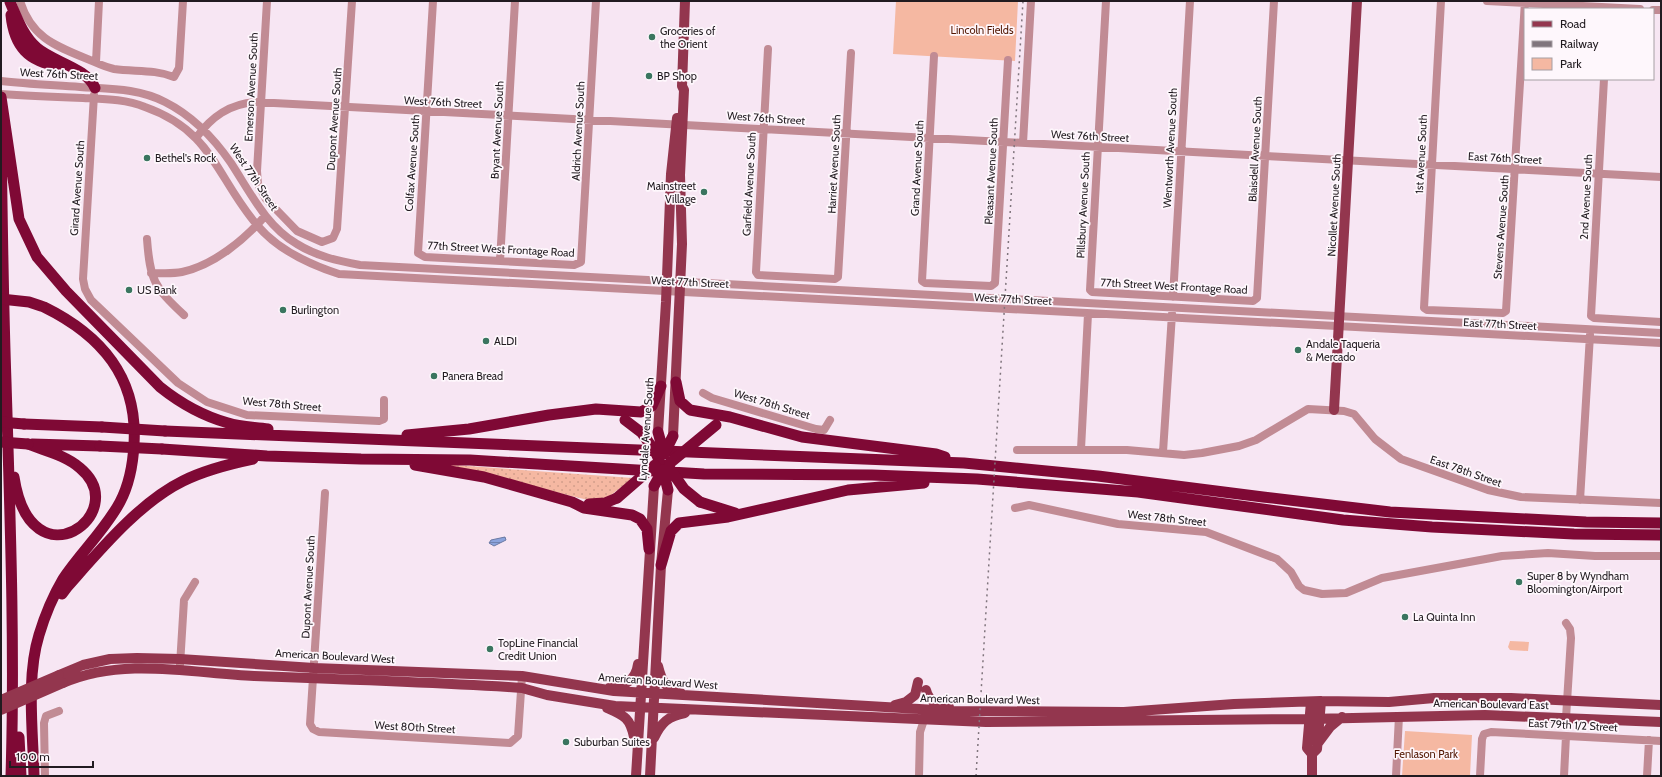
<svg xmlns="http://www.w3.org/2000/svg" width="1662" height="777" viewBox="0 0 1662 777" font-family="Cabin,sans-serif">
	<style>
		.grass { fill: url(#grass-dots) }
		.park { fill: #f5b8a2 }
		.water { fill: url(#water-rules); stroke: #6b7aa4 }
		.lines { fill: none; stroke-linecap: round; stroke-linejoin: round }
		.minor { stroke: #c18b94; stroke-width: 8 }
		.major { stroke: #93364e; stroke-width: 10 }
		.highway { stroke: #7f0935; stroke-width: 11 }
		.rail { stroke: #80757d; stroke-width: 1.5; stroke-dasharray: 2 4; stroke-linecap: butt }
		.major-bridge { stroke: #93364e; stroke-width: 10 }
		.highway-bridge { stroke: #7f0935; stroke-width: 11 }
		.poi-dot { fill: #3a755f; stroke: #fef7fc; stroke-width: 1.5 }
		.labels { text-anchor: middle; stroke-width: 3.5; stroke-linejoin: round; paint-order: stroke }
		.park-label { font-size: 11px; fill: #521600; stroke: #fef7fc }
		.poi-label { font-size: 11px; fill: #211b20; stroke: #fef7fc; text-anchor: start }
		.street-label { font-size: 11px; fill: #211b20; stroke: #fef7fc }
	</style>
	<defs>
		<pattern id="grass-dots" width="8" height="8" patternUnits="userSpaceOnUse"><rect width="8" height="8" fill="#f5b8a2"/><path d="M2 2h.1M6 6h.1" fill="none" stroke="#d29e8b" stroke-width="1.8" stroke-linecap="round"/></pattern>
		<pattern id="water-rules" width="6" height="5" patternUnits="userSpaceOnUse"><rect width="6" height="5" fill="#8ba3dc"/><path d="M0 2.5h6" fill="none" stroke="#7184b2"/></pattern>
	</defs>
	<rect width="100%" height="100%" fill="#f7e6f3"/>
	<!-- grass -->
	<path class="grass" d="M 441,464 L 633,478 L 607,498 L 588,500 Z"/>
	<!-- park -->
	<path class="park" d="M 896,1 L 1018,1 L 1015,61 L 893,54 Z
		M 1510,641 L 1529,642 L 1528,651 L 1510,650 L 1508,647 Z
		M 1405,731 L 1472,735 L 1470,776 L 1402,776 Z"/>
	<!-- water -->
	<path class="water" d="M 505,537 L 506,540 L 494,546 L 489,543 L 491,540 Z"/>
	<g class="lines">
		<!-- minor -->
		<path class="minor" d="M 20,1 C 31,36 53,45 85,58 C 95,62 104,67 114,69 C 135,72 154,69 174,77 L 179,68 L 183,1
			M 267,1 L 257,171 L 258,184 L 266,199 L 297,231 L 322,242 L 333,238 L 337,229 L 352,1
			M 433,1 L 418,253 L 425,257 L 574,265 L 581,262 L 596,1
			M 1106,1 L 1090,290 L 1092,292 L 1253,301 L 1257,298 L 1274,1
			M 1441,1 L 1424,308 L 1427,310 L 1503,313 L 1506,311 L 1525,1
			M 1487,1 L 1640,9
			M 1653,10 L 1661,10
			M 768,49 L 756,272 L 758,275 L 835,279 L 838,277 L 851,53
			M 934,56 L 922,281 L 925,283 L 991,286 L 995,283 L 1008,60
			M 96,62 L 99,1
			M 1604,79 L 1591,316 L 1594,318 L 1661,322
			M 1,81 C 27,84 53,85 80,87 C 109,89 138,88 165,102 C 193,116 213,137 231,163 C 250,192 266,226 297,244 C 316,256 338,261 360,265 L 1661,333
			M 1,94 C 28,96 55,97 83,98 C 104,99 125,99 145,107 C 213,131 216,177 257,225 C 278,250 308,264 339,274 L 1661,343
			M 94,95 L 83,279 L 85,289 L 91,300 L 178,383 L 207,402 L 247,415 L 379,421 L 384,419 L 384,400
			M 196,138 C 211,117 229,104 255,102 L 1661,177
			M 1023,143 L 1031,1
			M 147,239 C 150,280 154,287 184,315
			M 500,261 L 515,1
			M 151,273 C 162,273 172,274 182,272 C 214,265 244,240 265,216
			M 1173,297 L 1190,1
			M 703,393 L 712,398 L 816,429 L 824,430 L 830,420
			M 1081,449 L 1088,314
			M 1017,450 L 1127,450 L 1184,455 L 1202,453 L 1239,446 L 1256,440 L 1308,409 L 1344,411 L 1354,414 L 1375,439 L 1401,459 L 1488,490 L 1521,497 L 1661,503
			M 1163,452 L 1172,314
			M 325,493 L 310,724 L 313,729 L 319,732 L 510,743 L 518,736 L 522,676
			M 1580,500 L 1590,335
			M 1015,508 L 1029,505 L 1118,524 L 1206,532 L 1277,559 L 1291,572 L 1299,586 L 1304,590 L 1322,594 L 1346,593 L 1382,578 L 1502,556 L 1548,553 L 1595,556 L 1661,556
			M 1566,623 L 1570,629 L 1571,638 L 1566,718
			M 180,665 L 184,600 L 195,582
			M 45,776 L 44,723 L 46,716 L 59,711
			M 919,776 L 920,732 L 924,720
			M 1396,776 L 1399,716
			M 1480,776 L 1482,739 L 1484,734 L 1491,732 L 1661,741
			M 1564,776 L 1566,736
			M 1647,776 L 1649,740"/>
		<!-- major -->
		<path class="major" d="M 1334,410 L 1357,1
			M 658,432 L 666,302 L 671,174 L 677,118
			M 673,436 L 682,244 L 680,175 L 684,90 L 682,86 L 685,1
			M 658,666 C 662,682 665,688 681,693
			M 59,675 L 83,665 L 110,659 L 137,658 L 180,659 L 314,668 L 522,676 L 614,691 L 953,711 L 1124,712 L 1234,704 L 1321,701 L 1389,702 L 1434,698 L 1511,698 L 1661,705
			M 63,683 C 123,657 191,673 254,676 C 339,679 424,682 508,687 L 522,688 L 547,695 L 615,706 L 986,722 L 1309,719 L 1485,715 L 1661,722
			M 609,688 C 624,687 636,680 638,664
			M 926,690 C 929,702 937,704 949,707
			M 1311,702 L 1307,748 L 1312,754 L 1312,776
			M 895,705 L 906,702 L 915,695 L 918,682
			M 607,708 C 625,716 630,718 634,737
			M 654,738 C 661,723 668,716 685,713
			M 1318,743 L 1330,727 L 1342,717
			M 1312,754 L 1317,749 L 1321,701
			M 636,776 L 654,486
			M 650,776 L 661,565 L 668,490"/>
		<!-- highway -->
		<path class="highway" d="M 10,2 C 17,18 23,36 37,48 C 53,62 87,68 95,88
			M 11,15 C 14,46 28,62 60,66
			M 1,97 L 19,219 L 37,257 L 66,291 L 160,387 C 180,403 203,416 228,423 C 240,427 255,427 268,429
			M 1,129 C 2,213 3,298 6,382 C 10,514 15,645 11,776
			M 676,382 L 680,401 L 690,410 L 730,417 L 802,437 L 936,454 L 945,457
			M 24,424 L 102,427
			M 165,431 L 964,463 L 1098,476 L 1263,497 L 1390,512 L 1586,522 L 1661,523
			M 407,435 L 469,429 L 549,415 L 596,409 L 641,412 L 652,406 L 661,386
			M 32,444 L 100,446
			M 162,449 L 267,456 L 361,459 L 470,460 L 704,474 L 872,475 L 977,479 L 1138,492 L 1343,520 L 1432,527 L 1574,534 L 1661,535
			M 656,453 L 663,470 L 670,463
			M 415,465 L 484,477 L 572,502 L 584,508 L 632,515 L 640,519 L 647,529 L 649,549
			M 14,477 C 31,588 134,513 80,468 C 65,455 45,451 28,444
			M 700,502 L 735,513
			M 589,504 L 605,503 L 617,498
			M 661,565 L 671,531 L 679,523 L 728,517 L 848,490 L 924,483
			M 62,594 L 68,586 C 100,550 140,502 183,481 C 205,470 229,464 253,459
			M 19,737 L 21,776
			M 34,776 C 33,732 26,677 39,635 C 45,615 53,596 63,579 C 81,552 105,530 120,502 C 130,483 133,464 134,444 C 138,377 101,335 44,307"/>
		<!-- rail -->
		<path class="rail" d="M 976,776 L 1023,1"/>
		<!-- major-bridge -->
		<path class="major-bridge" d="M 1,700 L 59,675
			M 1,710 L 63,683"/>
		<!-- highway-bridge -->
		<path class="highway-bridge" d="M 1,299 L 29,302 L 41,306
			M 625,420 L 642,433 L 656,453
			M 1,422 L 24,424
			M 102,427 L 165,431
			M 658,432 L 664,454
			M 1,442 L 28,444
			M 100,446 L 162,449
			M 664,454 L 673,436
			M 670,463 L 716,425
			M 670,469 L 684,489 L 700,502
			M 663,470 L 668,490
			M 654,486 L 663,470
			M 617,498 L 655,465"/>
	</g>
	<!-- markers -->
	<g class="poi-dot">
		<circle cx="652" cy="37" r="4"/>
		<circle cx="649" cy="76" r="4"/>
		<circle cx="147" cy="158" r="4"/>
		<circle cx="704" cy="192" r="4"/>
		<circle cx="129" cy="290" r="4"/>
		<circle cx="283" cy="310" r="4"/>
		<circle cx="486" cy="341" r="4"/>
		<circle cx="1298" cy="350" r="4"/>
		<circle cx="434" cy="376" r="4"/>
		<circle cx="1519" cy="582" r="4"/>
		<circle cx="1405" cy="617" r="4"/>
		<circle cx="490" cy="649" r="4"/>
		<circle cx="566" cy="742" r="4"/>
	</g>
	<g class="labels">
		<!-- park labels -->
		<g class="park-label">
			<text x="982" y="34">Lincoln Fields</text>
			<text x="1426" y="758">Fenlason Park</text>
		</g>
		<!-- poi labels -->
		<g class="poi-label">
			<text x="660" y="35">Groceries of<tspan x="660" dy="13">the Orient</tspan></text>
			<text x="657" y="80">BP Shop</text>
			<text x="155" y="162">Bethel's Rock</text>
			<text x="696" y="190" text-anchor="end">Mainstreet<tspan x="696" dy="13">Village</tspan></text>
			<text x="137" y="294">US Bank</text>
			<text x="291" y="314">Burlington</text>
			<text x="494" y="345">ALDI</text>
			<text x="1306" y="348">Andale Taqueria<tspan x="1306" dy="13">&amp; Mercado</tspan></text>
			<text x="442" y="380">Panera Bread</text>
			<text x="1527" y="580">Super 8 by Wyndham<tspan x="1527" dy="13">Bloomington/Airport</tspan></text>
			<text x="1413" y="621">La Quinta Inn</text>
			<text x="498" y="647">TopLine Financial<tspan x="498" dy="13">Credit Union</tspan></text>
			<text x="574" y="746">Suburban Suites</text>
		</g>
		<!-- street labels -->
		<g class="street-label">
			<text transform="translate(59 74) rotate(3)" y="4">West 76th Street</text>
			<text transform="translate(251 87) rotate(-87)" y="4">Emerson Avenue South</text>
			<text transform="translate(443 102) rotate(3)" y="4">West 76th Street</text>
			<text transform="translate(766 118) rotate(4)" y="4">West 76th Street</text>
			<text transform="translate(334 119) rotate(-86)" y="4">Dupont Avenue South</text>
			<text transform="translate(497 130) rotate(-87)" y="4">Bryant Avenue South</text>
			<text transform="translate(578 131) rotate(-87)" y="4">Aldrich Avenue South</text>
			<text transform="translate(1090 136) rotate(3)" y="4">West 76th Street</text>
			<text transform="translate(1170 148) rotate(-87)" y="4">Wentworth Avenue South</text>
			<text transform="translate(1255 149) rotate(-87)" y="4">Blaisdell Avenue South</text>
			<text transform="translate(1421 154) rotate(-87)" y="4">1st Avenue South</text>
			<text transform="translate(1505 158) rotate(3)" y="4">East 76th Street</text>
			<text transform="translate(412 163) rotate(-86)" y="4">Colfax Avenue South</text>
			<text transform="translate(834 164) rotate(-87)" y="4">Harriet Avenue South</text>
			<text transform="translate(917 168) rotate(-87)" y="4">Grand Avenue South</text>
			<text transform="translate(991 171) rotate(-87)" y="4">Pleasant Avenue South</text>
			<text transform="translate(254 177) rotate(56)" y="4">West 77th Street</text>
			<text transform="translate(749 184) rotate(-87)" y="4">Garfield Avenue South</text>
			<text transform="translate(77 188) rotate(-86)" y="4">Girard Avenue South</text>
			<text transform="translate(1586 197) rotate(-87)" y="4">2nd Avenue South</text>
			<text transform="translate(1083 205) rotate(-87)" y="4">Pillsbury Avenue South</text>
			<text transform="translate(1334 205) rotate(-87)" y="4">Nicollet Avenue South</text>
			<text transform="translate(1501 227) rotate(-86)" y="4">Stevens Avenue South</text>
			<text transform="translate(501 249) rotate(3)" y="4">77th Street West Frontage Road</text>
			<text transform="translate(690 282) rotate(3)" y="4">West 77th Street</text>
			<text transform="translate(1174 286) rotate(3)" y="4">77th Street West Frontage Road</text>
			<text transform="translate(1013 299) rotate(3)" y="4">West 77th Street</text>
			<text transform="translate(1500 324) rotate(3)" y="4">East 77th Street</text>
			<text transform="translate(282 404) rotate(5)" y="4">West 78th Street</text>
			<text transform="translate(772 404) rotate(17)" y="4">West 78th Street</text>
			<text transform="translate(646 429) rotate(-86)" y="4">Lyndale Avenue South</text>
			<text transform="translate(1466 471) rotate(19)" y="4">East 78th Street</text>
			<text transform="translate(1167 518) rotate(6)" y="4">West 78th Street</text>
			<text transform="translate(308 587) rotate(-87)" y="4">Dupont Avenue South</text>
			<text transform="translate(335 656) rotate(3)" y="4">American Boulevard West</text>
			<text transform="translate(658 681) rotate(4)" y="4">American Boulevard West</text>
			<text transform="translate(980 699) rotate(1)" y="4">American Boulevard West</text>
			<text transform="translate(1491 704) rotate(1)" y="4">American Boulevard East</text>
			<text transform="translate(1573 725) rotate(3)" y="4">East 79th 1/2 Street</text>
			<text transform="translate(415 727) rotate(3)" y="4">West 80th Street</text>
		</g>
	</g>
	<!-- border -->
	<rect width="1662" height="777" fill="none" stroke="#211b20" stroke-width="4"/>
	<!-- legend -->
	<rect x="1524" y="8" width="130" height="72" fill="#fef7fc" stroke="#a69fa4"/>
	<rect x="1532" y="21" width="20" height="6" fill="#93364e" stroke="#a69fa4"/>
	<text x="1560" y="28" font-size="12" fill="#211b20">Road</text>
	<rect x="1532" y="41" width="20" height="6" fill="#80757d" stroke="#a69fa4"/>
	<text x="1560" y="48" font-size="12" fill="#211b20">Railway</text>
	<rect x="1532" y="58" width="20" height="12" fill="#f5b8a2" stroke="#a69fa4"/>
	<text x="1560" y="68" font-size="12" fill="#211b20">Park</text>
	<!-- scale -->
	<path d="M10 761v6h83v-6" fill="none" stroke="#211b20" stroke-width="2"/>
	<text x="16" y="761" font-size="12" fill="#211b20" stroke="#fef7fc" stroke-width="3" paint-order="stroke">100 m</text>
</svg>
